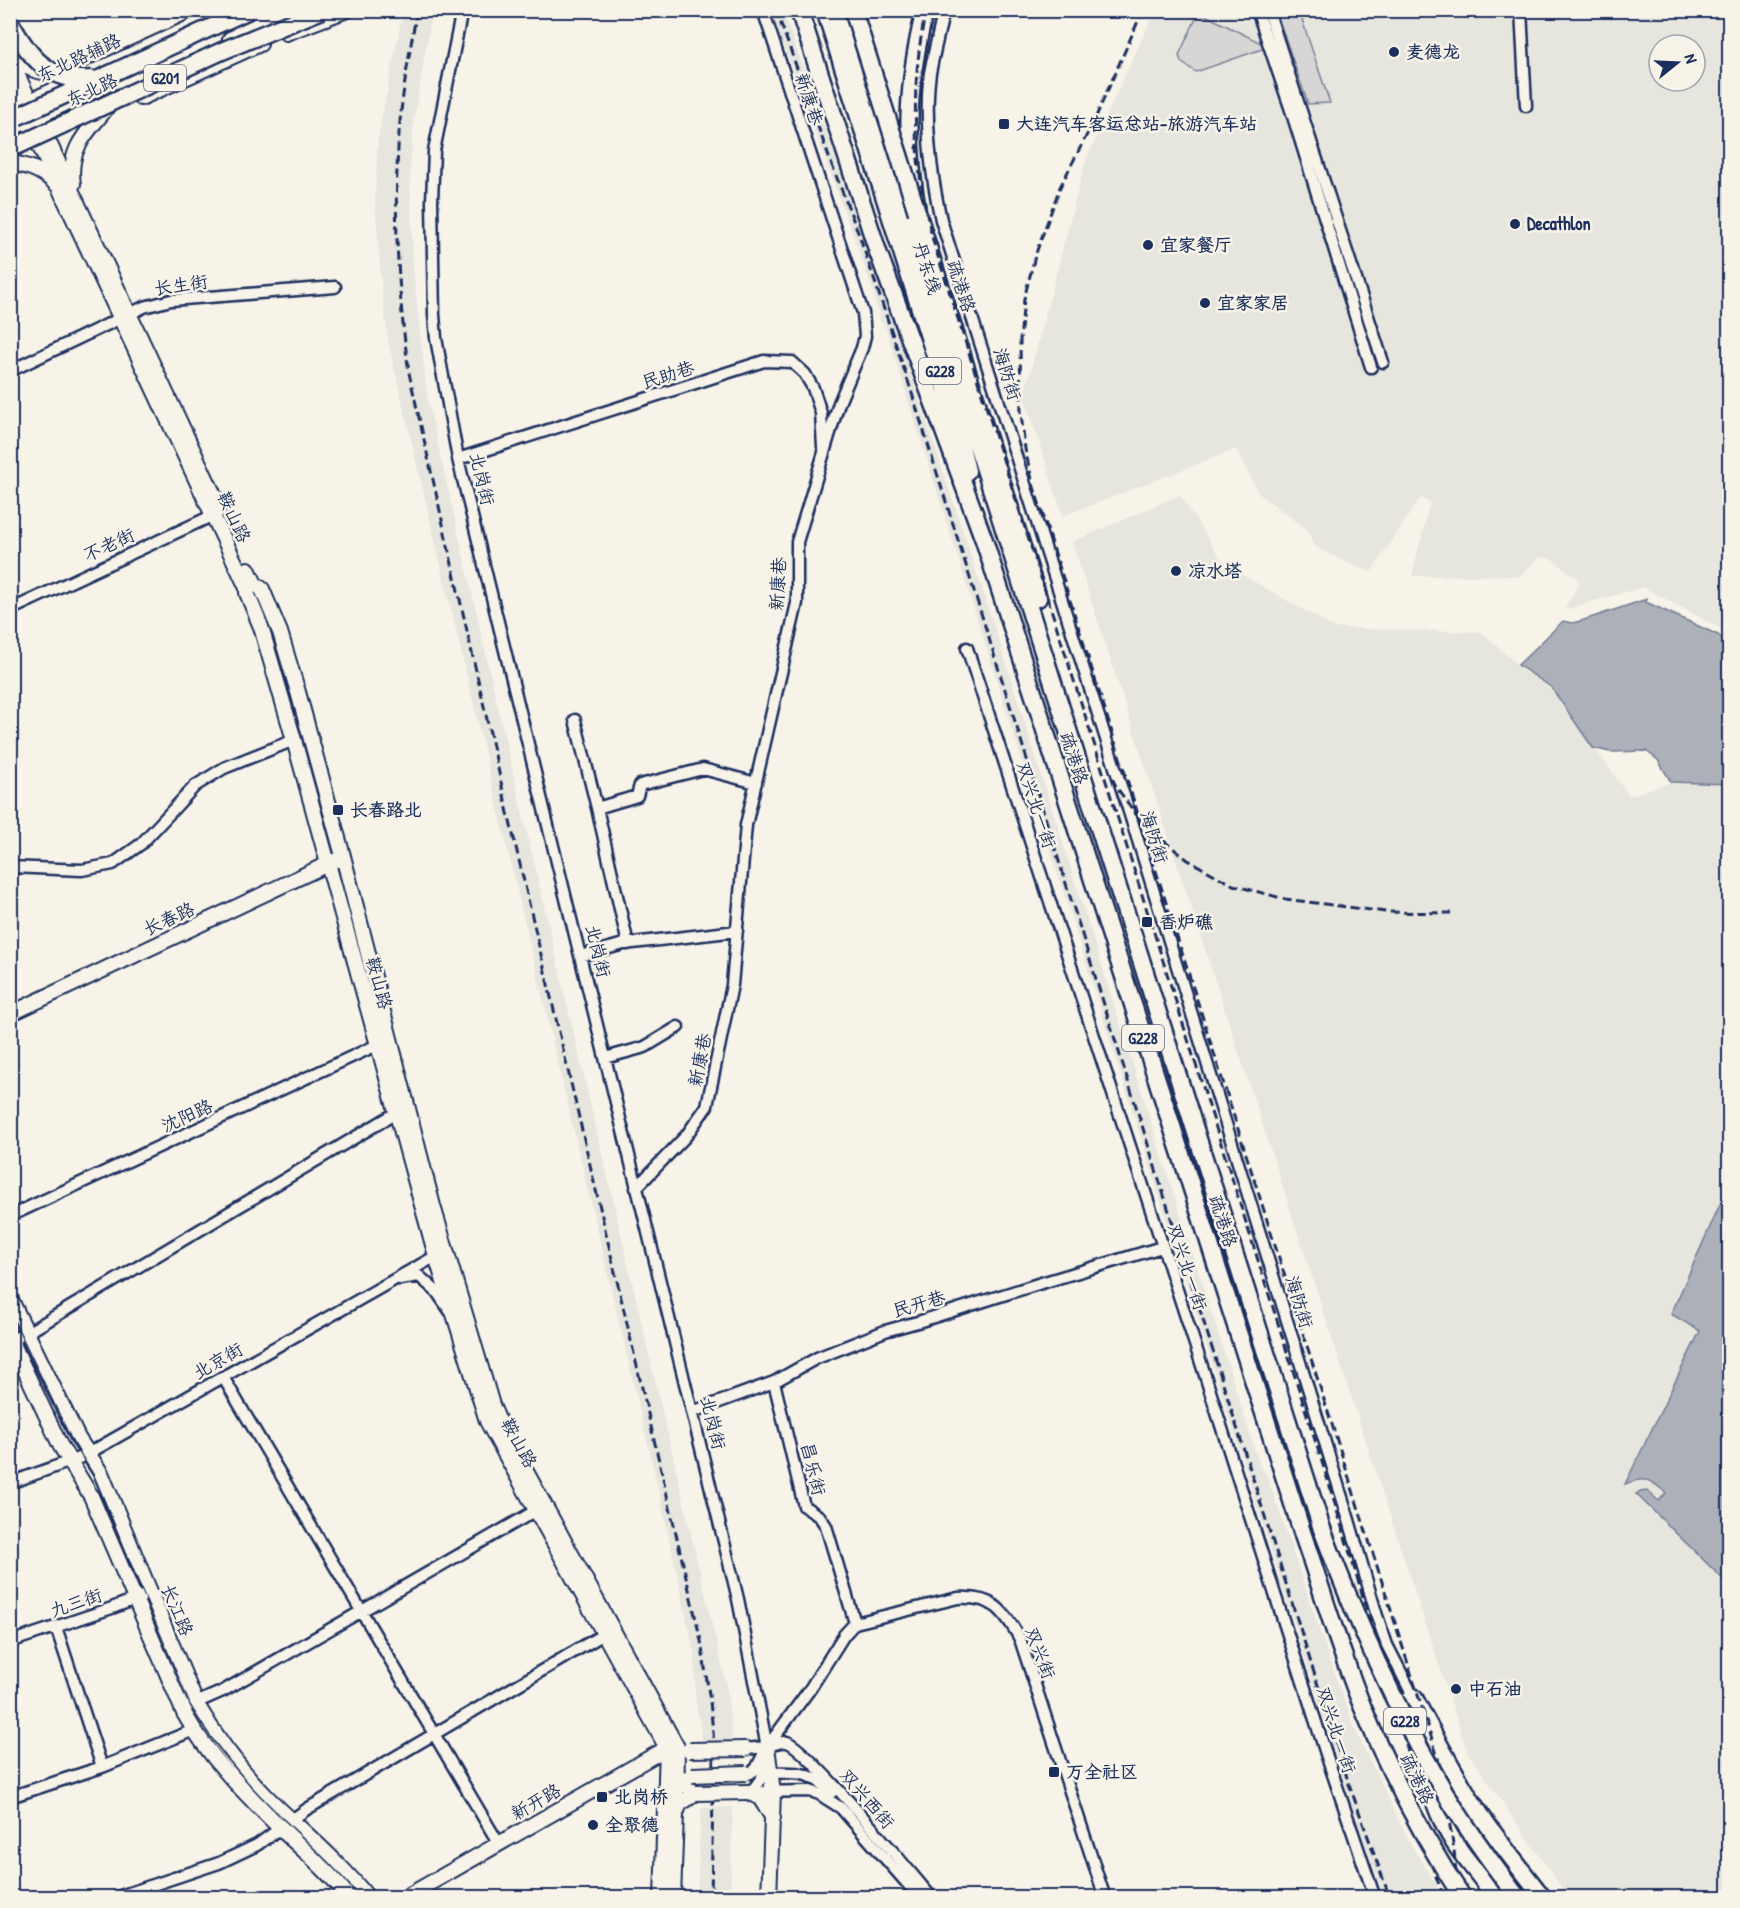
<svg xmlns="http://www.w3.org/2000/svg" width="1740" height="1908" viewBox="0 0 1740 1908" font-family="'Patrick Hand','LXGW WenKai TC',sans-serif">
	<style>
		.built { fill: #e6e5de; fill-rule: evenodd }
		.green { fill: #d7d6d4; stroke: #798299; stroke-width: 1.5 }
		.water { fill: #acb0b9; stroke: #727c95; stroke-width: 1.5 }
		.lines { fill: none; stroke-linecap: round; stroke-linejoin: round }
		.minor-casing { stroke: #1b2f5e; stroke-width: 15 }
		.major-casing { stroke: #1b2f5e; stroke-width: 18 }
		.highway-casing { stroke: #1b2f5e; stroke-width: 21 }
		.minor { stroke: #f7f3e8; stroke-width: 10 }
		.major { stroke: #f7f3e8; stroke-width: 14 }
		.highway { stroke: #f7f3e8; stroke-width: 16 }
		.tram { stroke: #1b2f5e; stroke-width: 1.5 }
		.rail { stroke: #1b2f5e; stroke-width: 3; stroke-dasharray: 9 4.5; stroke-linecap: butt }
		.major-bridge-casing { stroke: #1b2f5e; stroke-width: 18; stroke-linecap: butt }
		.highway-bridge-casing { stroke: #1b2f5e; stroke-width: 21; stroke-linecap: butt }
		.major-bridge { stroke: #f7f3e8; stroke-width: 14 }
		.highway-bridge { stroke: #f7f3e8; stroke-width: 16 }
		.poi-dot { fill: #1b2f5e; stroke: #f7f3e8; stroke-width: 2 }
		.labels { text-anchor: middle; stroke-width: 5; stroke-linejoin: round; paint-order: stroke }
		.shield { fill: #f7f3e8; stroke: #5d6a87; stroke-width: 1.5 }
		.shield-label { font-size: 16px; font-weight: bold; fill: #1b2f5e }
		.poi-label { font-size: 18px; font-weight: bold; fill: #1b2f5e; stroke: #f7f3e8; text-anchor: start }
		.street-label { font-size: 18px; fill: #1b2f5e; stroke: #f7f3e8 }
	</style>
	<rect width="100%" height="100%" fill="#f7f3e8"/>
	<filter id="ink" filterUnits="userSpaceOnUse"><feTurbulence type="fractalNoise" baseFrequency=".0167" numOctaves="2"/><feDisplacementMap in="SourceGraphic" scale="12" xChannelSelector="R" yChannelSelector="G"/><feConvolveMatrix kernelMatrix="1 2 1 2 8 2 1 2 1" color-interpolation-filters="sRGB"/></filter>
	<g filter="url(#ink)">
		<!-- built -->
		<path class="built" d="M 403,11 L 432,11 L 414,119 L 410,169 L 413,268 L 428,402 L 523,816 L 714,1632 L 726,1684 L 733,1744 L 703,1745 L 695,1696 L 695,1657 L 660,1496 L 389,346 L 382,292 L 375,200 L 378,137 Z
			M 771,11 L 783,11 L 893,319 L 998,638 L 1260,1466 L 1267,1476 L 1339,1687 L 1359,1738 L 1411,1845 L 1444,1897 L 1385,1897 L 1357,1823 L 884,323 L 881,322 L 872,287 Z
			M 1155,11 L 1729,11 L 1729,633 L 1643,587 L 1564,610 L 1580,581 L 1552,559 L 1539,557 L 1520,576 L 1412,576 L 1430,502 L 1420,498 L 1371,572 L 1351,565 L 1314,546 L 1307,529 L 1259,494 L 1236,449 L 1063,516 L 1024,396 L 1086,160 ZM 1659,45 L 1695,45 L 1695,81 L 1659,81 Z
			M 1180,495 L 1225,565 L 1335,628 L 1482,632 L 1518,665 L 1551,687 L 1629,796 L 1671,782 L 1729,784 L 1729,1193 L 1726,1192 L 1672,1314 L 1700,1331 L 1625,1483 L 1645,1479 L 1667,1493 L 1659,1501 L 1637,1494 L 1729,1585 L 1729,1897 L 1568,1897 L 1467,1751 L 1072,542 Z
			M 733,1807 L 730,1897 L 697,1897 L 701,1808 Z"/>
		<!-- green -->
		<path class="green" d="M 1276,11 L 1299,11 L 1330,103 L 1308,104 Z
			M 1199,12 L 1263,44 L 1265,48 L 1196,72 L 1181,62 L 1179,55 Z"/>
		<!-- water -->
		<path class="water" d="M 1647,599 L 1646,602 L 1718,635 L 1729,644 L 1729,784 L 1671,782 L 1658,760 L 1646,751 L 1610,752 L 1593,748 L 1551,687 L 1518,665 L 1563,621 L 1572,623 L 1581,621 Z
			M 1726,1191 L 1730,1193 L 1729,1585 L 1636,1494 L 1640,1492 L 1647,1491 L 1659,1501 L 1666,1493 C 1650,1479 1646,1476 1625,1484 L 1700,1331 L 1671,1314 Z"/>
		<g class="lines">
			<defs>
				<path id="minor" d="M 462,10 L 434,151 L 432,201 L 434,315 L 436,338 L 458,459 L 738,1599 L 767,1747 L 765,1773 L 755,1787 L 748,1792
					M 944,10 C 939,31 934,52 930,73 C 924,117 931,176 941,220 L 1126,802 L 1349,1520 L 1377,1616 L 1387,1645 L 1414,1698
					M 1257,10 L 1291,110 L 1371,367
					M 1268,10 L 1383,362
					M 1521,10 L 1526,106
					M 10,371 L 144,307 L 171,300 L 335,287
					M 458,459 L 764,361 L 792,362 L 805,374 L 813,388 L 821,413 L 823,447
					M 10,610 L 218,513
					M 967,648 L 1202,1366 L 1327,1757 L 1375,1898
					M 575,720 L 597,808 L 628,944
					M 597,808 L 637,796 L 640,785 L 703,769 L 756,783
					M 10,867 L 82,870 L 113,864 L 141,844 L 195,786 L 224,768 L 294,740
					M 580,956 L 624,944 L 737,931
					M 605,1058 L 645,1047 L 678,1027
					M 636,1188 L 686,1136 L 707,1106 L 732,985 L 746,825 L 797,603 L 797,542 L 839,403 L 862,348 L 865,336 L 863,313 L 763,10
					M 10,1216 L 377,1045
					M 400,1279 L 419,1276 L 437,1292 L 450,1311
					M 10,1340 L 27,1333 L 396,1113
					M 223,1377 L 499,1844
					M 774,1382 L 804,1506 L 820,1517 L 826,1526 L 855,1623
					M 692,1412 L 774,1382 L 817,1358 L 885,1331 L 921,1321 L 1038,1284 L 1162,1247
					M 10,1483 L 82,1457 L 436,1256
					M 56,1627 L 102,1767
					M 10,1642 L 112,1608 L 151,1593
					M 182,1709 L 223,1691 L 542,1507
					M 746,1749 C 752,1748 759,1748 765,1747 C 772,1745 779,1741 787,1742 C 805,1746 913,1875 932,1898
					M 750,1773 L 756,1769 L 767,1747 L 810,1689 L 844,1635 L 855,1623 L 958,1598 C 993,1596 1004,1610 1020,1639 L 1105,1898
					M 763,1773 C 793,1773 810,1768 831,1793
					M 751,1792 L 810,1791 L 819,1794 L 841,1808 L 920,1898
					M 10,1797 L 102,1767 L 194,1730
					M 114,1898 L 219,1863 L 257,1845 L 307,1809 L 604,1634"/>
				<path id="major" d="M 237,24 L 268,10
					M 286,33 L 347,10
					M 230,39 L 300,10
					M 12,55 C 23,67 36,73 53,73
					M 10,59 L 219,506
					M 10,83 L 247,588 L 247,593 L 261,627 L 294,740 L 436,1256 L 487,1421 L 667,1748 L 662,1898
					M 141,98 L 260,44
					M 10,110 L 229,10
					M 10,129 L 108,84
					M 10,163 C 29,165 43,171 56,184
					M 73,184 C 67,145 91,130 111,102
					M 248,569 L 255,584 L 262,589 L 280,632 L 298,692 L 343,856 L 433,1206 L 492,1405 L 500,1424 L 677,1747 L 676,1813
					M 10,1014 L 334,861
					M 10,1298 L 78,1438 L 101,1473 L 196,1703 C 216,1737 241,1771 269,1799 C 302,1831 339,1861 368,1898
					M 10,1338 L 60,1445 L 91,1496 L 184,1713 C 208,1756 243,1792 278,1826 C 302,1850 328,1870 349,1898
					M 767,1747 L 773,1792 L 769,1898
					M 748,1792 L 760,1798 L 773,1818
					M 404,1898 L 667,1748 L 674,1748
					M 673,1898 L 676,1813 L 680,1804 L 696,1793 L 685,1784 L 677,1773"/>
				<path id="highway" d="M 799,10 L 878,252 L 984,540 L 1303,1535
					M 825,10 L 952,409 L 967,471
					M 839,10 L 1322,1529
					M 925,10 C 907,84 905,137 917,212 L 1038,598
					M 1495,1898 C 1482,1875 1462,1858 1449,1834 C 1426,1793 1421,1744 1409,1700 L 1414,1698 C 1434,1735 1453,1772 1476,1808 C 1496,1839 1520,1868 1543,1898"/>
			</defs>
			<!-- minor casing -->
			<use href="#minor" class="minor-casing"/>
			<!-- major casing -->
			<use href="#major" class="major-casing"/>
			<!-- highway casing -->
			<use href="#highway" class="highway-casing"/>
			<!-- minor -->
			<use href="#minor" class="minor"/>
			<!-- major -->
			<use href="#major" class="major"/>
			<!-- highway -->
			<use href="#highway" class="highway"/>
			<!-- tram -->
			<path class="tram" d="M 10,1312 L 71,1439 L 94,1476 L 190,1705 C 212,1743 242,1778 273,1809 C 303,1839 334,1865 360,1898"/>
			<!-- rail -->
			<path class="rail" d="M 417,10 C 411,44 405,77 401,111 C 392,198 397,287 409,373 L 508,813 L 701,1641 L 710,1701 L 714,1743 L 711,1898
				M 776,10 L 830,160 L 861,240 L 909,384 L 1349,1784 L 1390,1898
				M 926,10 C 909,91 913,165 934,244 L 1085,715 L 1329,1484 L 1385,1670 L 1408,1752 L 1431,1863 L 1444,1898
				M 1143,10 L 1094,121 L 1060,187 L 1035,256 L 1024,299 L 1020,340 L 1021,413 L 1025,449 L 1033,484 L 1438,1758 L 1454,1849 L 1458,1898
				M 1112,778 L 1117,788 L 1140,820 L 1164,841 L 1188,860 L 1233,885 L 1285,899 L 1386,912 L 1451,913"/>
			<defs>
				<path id="major-bridge" d="M 689,1750 L 746,1749
					M 692,1775 L 746,1773
					M 696,1793 L 748,1792"/>
				<path id="highway-bridge" d="M 853,10 L 917,212
					M 10,22 C 29,57 49,82 92,79
					M 10,120 L 249,10
					M 10,149 L 222,51 L 322,10
					M 1322,1529 C 1354,1615 1391,1699 1437,1779 C 1461,1821 1489,1859 1517,1897
					M 1303,1535 C 1323,1593 1340,1652 1363,1708 C 1390,1774 1423,1838 1463,1898"/>
			</defs>
			<!-- major-bridge casing -->
			<use href="#major-bridge" class="major-bridge-casing"/>
			<!-- highway-bridge casing -->
			<use href="#highway-bridge" class="highway-bridge-casing"/>
			<!-- major-bridge -->
			<use href="#major-bridge" class="major-bridge"/>
			<!-- highway-bridge -->
			<use href="#highway-bridge" class="highway-bridge"/>
		</g>
	</g>
	<!-- markers -->
	<g class="poi-dot">
		<circle cx="1394" cy="52" r="6"/>
		<rect x="998" y="118" width="12" height="12" rx="3"/>
		<circle cx="1515" cy="224" r="6"/>
		<circle cx="1148" cy="245" r="6"/>
		<circle cx="1205" cy="303" r="6"/>
		<circle cx="1176" cy="571" r="6"/>
		<rect x="332" y="804" width="12" height="12" rx="3"/>
		<rect x="1141" y="916" width="12" height="12" rx="3"/>
		<circle cx="1456" cy="1689" r="6"/>
		<rect x="1048" y="1766" width="12" height="12" rx="3"/>
		<rect x="596" y="1791" width="12" height="12" rx="3"/>
		<circle cx="593" cy="1825" r="6"/>
	</g>
	<g class="labels">
		<!-- shield labels -->
		<g class="shield">
			<rect x="144" y="65" width="42" height="26" rx="4.5"/>
			<rect x="919" y="358" width="42" height="26" rx="4.5"/>
			<rect x="1122" y="1025" width="42" height="26" rx="4.5"/>
			<rect x="1384" y="1708" width="42" height="26" rx="4.5"/>
		</g>
		<g class="shield-label">
			<text x="165" y="84">G201</text>
			<text x="940" y="377">G228</text>
			<text x="1143" y="1044">G228</text>
			<text x="1405" y="1727">G228</text>
		</g>
		<!-- poi labels -->
		<g class="poi-label">
			<text x="1406" y="58">麦德龙</text>
			<text x="1016" y="130">大连汽车客运总站-旅游汽车站</text>
			<text x="1527" y="230">Decathlon</text>
			<text x="1160" y="251">宜家餐厅</text>
			<text x="1217" y="309">宜家家居</text>
			<text x="1188" y="577">凉水塔</text>
			<text x="350" y="816">长春路北</text>
			<text x="1159" y="928">香炉礁</text>
			<text x="1468" y="1695">中石油</text>
			<text x="1066" y="1778">万全社区</text>
			<text x="614" y="1803">北岗桥</text>
			<text x="605" y="1831">全聚德</text>
		</g>
		<!-- street labels -->
		<g class="street-label">
			<text transform="translate(79 58) rotate(-25)" y="6">东北路辅路</text>
			<text transform="translate(92 90) rotate(-25)" y="6">东北路</text>
			<text transform="translate(809 99) rotate(72)" y="6">新康巷</text>
			<text transform="translate(927 268) rotate(72)" y="6">丹东线</text>
			<text transform="translate(181 285) rotate(-8)" y="6">长生街</text>
			<text transform="translate(961 286) rotate(72)" y="6">疏港路</text>
			<text transform="translate(1007 374) rotate(72)" y="6">海防街</text>
			<text transform="translate(668 375) rotate(-18)" y="6">民助巷</text>
			<text transform="translate(482 479) rotate(77)" y="6">北岗街</text>
			<text transform="translate(234 517) rotate(65)" y="6">鞍山路</text>
			<text transform="translate(109 545) rotate(-25)" y="6">不老街</text>
			<text transform="translate(778 584) rotate(-87)" y="6">新康巷</text>
			<text transform="translate(1074 758) rotate(72)" y="6">疏港路</text>
			<text transform="translate(1036 805) rotate(72)" y="6">双兴北一街</text>
			<text transform="translate(1154 837) rotate(73)" y="6">海防街</text>
			<text transform="translate(169 919) rotate(-25)" y="6">长春路</text>
			<text transform="translate(598 951) rotate(76)" y="6">北岗街</text>
			<text transform="translate(379 983) rotate(75)" y="6">鞍山路</text>
			<text transform="translate(700 1060) rotate(-79)" y="6">新康巷</text>
			<text transform="translate(187 1116) rotate(-25)" y="6">沈阳路</text>
			<text transform="translate(1223 1221) rotate(72)" y="6">疏港路</text>
			<text transform="translate(1187 1267) rotate(72)" y="6">双兴北一街</text>
			<text transform="translate(1299 1302) rotate(73)" y="6">海防街</text>
			<text transform="translate(919 1304) rotate(-16)" y="6">民开巷</text>
			<text transform="translate(218 1361) rotate(-30)" y="6">北京街</text>
			<text transform="translate(713 1423) rotate(76)" y="6">北岗街</text>
			<text transform="translate(519 1443) rotate(61)" y="6">鞍山路</text>
			<text transform="translate(813 1469) rotate(76)" y="6">昌乐街</text>
			<text transform="translate(76 1603) rotate(-19)" y="6">九三街</text>
			<text transform="translate(177 1610) rotate(67)" y="6">长江路</text>
			<text transform="translate(1040 1653) rotate(69)" y="6">双兴街</text>
			<text transform="translate(1336 1730) rotate(72)" y="6">双兴北一街</text>
			<text transform="translate(1417 1779) rotate(64)" y="6">疏港路</text>
			<text transform="translate(867 1799) rotate(49)" y="6">双兴西街</text>
			<text transform="translate(536 1802) rotate(-30)" y="6">新开路</text>
		</g>
	</g>
	<!-- margin -->
	<rect width="1740" height="1908" fill="none" stroke="#f7f3e8" stroke-width="36"/>
	<rect x="18" y="18" width="1704" height="1872" fill="none" stroke="#1b2f5e" stroke-width="2" filter="url(#ink)"/>
	<!-- north arrow -->
	<g transform="translate(1677 63) rotate(72)"><circle r="28" fill="#f7f3e8" stroke="#9fa5b1" stroke-width="1.5"/>
	<path d="M0-4.5L10 22L0 15L-10 22Z" fill="#1b2f5e"/>
	<text y="-9" font-size="16" font-weight="bold" text-anchor="middle" fill="#1b2f5e">N</text>
	</g>
</svg>
